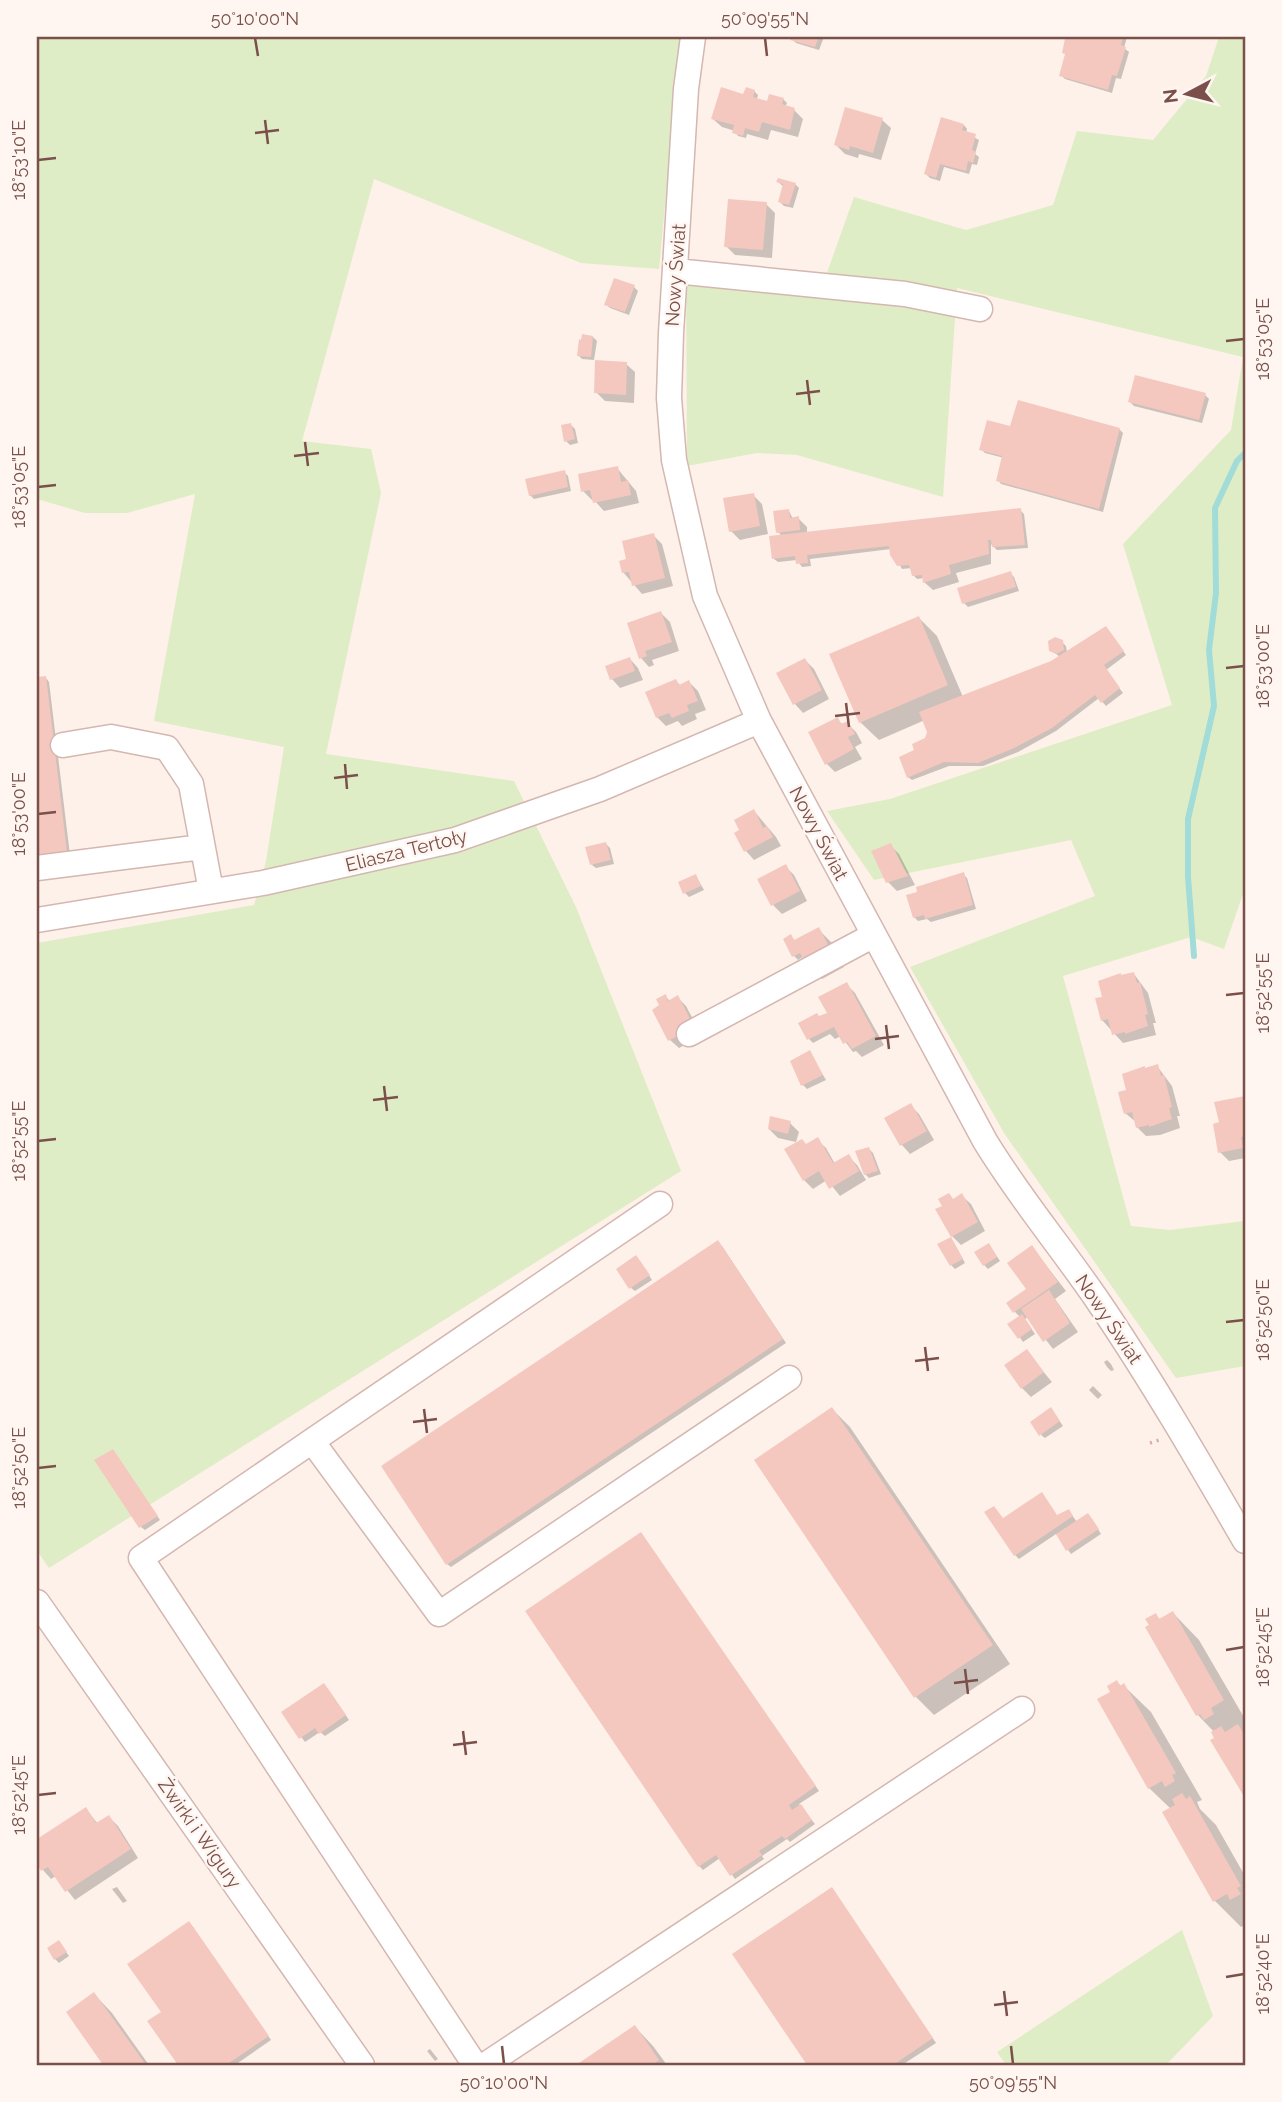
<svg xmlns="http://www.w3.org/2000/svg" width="1282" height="2102" viewBox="0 0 1282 2102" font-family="Raleway,sans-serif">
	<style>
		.green { fill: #dfedc6 }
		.shadow { fill: #0003 }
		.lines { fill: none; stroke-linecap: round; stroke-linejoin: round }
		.stream { stroke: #a1dcd8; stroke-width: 6 }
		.building { fill: #f5c8bf }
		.minor-casing { stroke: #d4b7b0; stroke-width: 27 }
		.path { stroke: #dbaaa1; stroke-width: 3.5; stroke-dasharray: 2 5; stroke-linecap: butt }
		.minor { stroke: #fff; stroke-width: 24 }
		.ticks { fill: none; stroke: #7b504a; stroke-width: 2.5 }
		.labels { text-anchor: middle; stroke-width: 5; stroke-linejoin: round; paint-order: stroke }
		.street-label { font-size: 19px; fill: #7b504a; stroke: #fff6f1 }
		.neatline { fill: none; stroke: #7b504a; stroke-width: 2.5 }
		.ticks-label { font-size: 18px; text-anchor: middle; fill: #7b504a }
	</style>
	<rect width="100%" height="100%" fill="#fef1e9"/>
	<!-- green -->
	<path class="green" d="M 37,37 L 681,37 L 659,269 L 581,263 L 374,179 L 302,441 L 371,449 L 381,493 L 326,754 L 514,781 L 576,907 L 681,1171 L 49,1568 L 37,1551 L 37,943 L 254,905 L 266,861 L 284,747 L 154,721 L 195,494 L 127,513 L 85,513 L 37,499 Z
		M 1219,37 L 1245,37 L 1245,888 L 1224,949 L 1191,937 L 1063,976 L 1131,1226 L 1170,1230 L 1245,1221 L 1245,1366 L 1176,1378 L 1004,1133 L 910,967 L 1095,896 L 1071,840 L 874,880 L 827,811 L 890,799 L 1172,705 L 1123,544 L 1231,430 L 1243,357 L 957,288 L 943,497 L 797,455 L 757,453 L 687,466 L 686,262 L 823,284 L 854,197 L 966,230 L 1053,205 L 1077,131 L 1153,140 L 1206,76 Z
		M 1182,1930 L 1213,2016 L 1166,2065 L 1006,2065 L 997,2052 Z"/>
	<!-- shadow -->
	<path class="shadow" d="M 793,37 L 824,37 L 819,50 L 796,43 L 792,39 Z
		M 1071,37 L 1127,37 L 1124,48 L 1129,52 L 1121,79 L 1116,78 L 1112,93 L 1065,79 L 1061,75 Z
		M 754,91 L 758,95 L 757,99 L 768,102 L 783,99 L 787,103 L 785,107 L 794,110 L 803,119 L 798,137 L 771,130 L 768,140 L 747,134 L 746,138 L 738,136 L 735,131 L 722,127 L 713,119 Z
		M 882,120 L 891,128 L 881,160 L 859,154 L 858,158 L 845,154 L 836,145 Z
		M 964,125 L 967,129 L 966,133 L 979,140 L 975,154 L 979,157 L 977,165 L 972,164 L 969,174 L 944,167 L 940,181 L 930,178 L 926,174 Z
		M 778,182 L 795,184 L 799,188 L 793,208 L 784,206 L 780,202 L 784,187 Z
		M 766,204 L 775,213 L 772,258 L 735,255 L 726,246 Z
		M 634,287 L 638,291 L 629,315 L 610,308 L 606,304 Z
		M 593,337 L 597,341 L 594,360 L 582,359 L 578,355 Z
		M 626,364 L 635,372 L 634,403 L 605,401 L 596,392 Z
		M 1205,395 L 1209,399 L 1202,423 L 1134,406 L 1130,402 Z
		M 571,425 L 575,429 L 578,443 L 570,445 L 566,441 Z
		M 1012,429 L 1119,429 L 1123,433 L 1103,512 L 1001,484 L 998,480 L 1004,458 L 985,453 L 981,449 Z
		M 617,468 L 636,491 L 639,503 L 604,511 L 594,500 L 592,500 L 583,491 Z
		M 564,472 L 568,476 L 571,491 L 534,499 L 530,495 Z
		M 753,495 L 762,504 L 768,534 L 740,540 L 731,531 Z
		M 1020,510 L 1024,514 L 1028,548 L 997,550 L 991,544 L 991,564 L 956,573 L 959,582 L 933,590 L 924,582 L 924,578 L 917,579 L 913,575 L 912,568 L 902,569 L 891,549 L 810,559 L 811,566 L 802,567 L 797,560 L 778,562 L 774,559 L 782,536 L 778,532 L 789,511 L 793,519 L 798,518 L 807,527 L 807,533 Z
		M 653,535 L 662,544 L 673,586 L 642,594 L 623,572 Z
		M 1010,573 L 1014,577 L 1019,591 L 968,607 L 964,603 Z
		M 661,613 L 670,622 L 679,651 L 652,660 L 654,665 L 649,667 L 641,658 Z
		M 919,618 L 937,636 L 963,697 L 1051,662 L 1060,657 L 1051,650 L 1062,642 L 1066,646 L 1067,652 L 1109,632 L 1126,655 L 1106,670 L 1123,693 L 1106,706 L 1099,698 L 1056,731 L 1018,752 L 983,766 L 949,766 L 912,780 L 908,777 L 916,751 L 927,739 L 929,732 L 925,720 L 879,740 L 860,722 Z
		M 630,659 L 638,668 L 643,680 L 620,688 L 612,679 Z
		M 805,660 L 814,669 L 829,699 L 803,713 L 795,704 Z
		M 46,678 L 49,682 L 70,855 L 37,859 L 37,679 Z
		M 676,681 L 681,686 L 689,682 L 698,691 L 706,710 L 695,714 L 697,719 L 682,726 L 678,721 L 666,726 L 657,717 Z
		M 837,719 L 843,725 L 847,723 L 856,732 L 862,743 L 855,747 L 862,759 L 835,772 L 826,763 Z
		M 754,811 L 776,837 L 781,846 L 754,860 L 746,851 Z
		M 606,844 L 610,848 L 614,864 L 596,868 L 592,865 Z
		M 890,845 L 899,854 L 915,885 L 897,891 L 888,882 Z
		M 786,867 L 794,875 L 807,901 L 782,914 L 773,905 Z
		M 963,874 L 967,878 L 976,909 L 931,922 L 927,919 L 918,921 L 914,917 Z
		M 696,876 L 704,890 L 689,897 L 685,893 Z
		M 818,929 L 832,943 L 844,967 L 822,979 L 809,965 L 804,956 L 798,960 L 794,956 L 791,936 L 795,941 Z
		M 1134,974 L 1148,993 L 1156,1023 L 1153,1023 L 1156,1035 L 1123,1043 L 1102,1020 L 1105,998 Z
		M 846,984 L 855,993 L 884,1045 L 862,1057 L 856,1051 L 853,1052 L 841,1036 L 835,1039 L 830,1034 L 813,1043 L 809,1039 L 820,1018 L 829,1013 Z
		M 665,996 L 671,1002 L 678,998 L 686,1006 L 702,1036 L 679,1048 L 670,1040 L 662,1006 Z
		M 810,1053 L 826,1080 L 807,1089 L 803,1085 Z
		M 1157,1066 L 1172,1086 L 1180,1116 L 1177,1116 L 1180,1128 L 1160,1135 L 1146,1136 L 1137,1127 L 1136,1122 L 1125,1113 L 1128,1091 Z
		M 1245,1098 L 1245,1158 L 1229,1161 L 1220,1152 L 1221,1124 L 1216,1103 Z
		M 910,1105 L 919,1114 L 934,1140 L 910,1154 L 902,1145 Z
		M 790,1123 L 799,1132 L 796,1142 L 778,1138 L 769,1129 Z
		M 817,1140 L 826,1148 L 835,1164 L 848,1156 L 857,1165 L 866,1180 L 840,1196 L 827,1180 L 813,1189 L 804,1180 L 807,1146 Z
		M 869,1149 L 873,1153 L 881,1174 L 869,1178 L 865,1174 Z
		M 962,1196 L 971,1204 L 985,1231 L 961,1245 L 952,1236 L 944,1206 Z
		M 954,1243 L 965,1263 L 955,1269 L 951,1265 Z
		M 722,1246 L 786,1343 L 451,1567 L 447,1564 Z
		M 1032,1247 L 1066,1291 L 1055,1299 L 1078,1332 L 1053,1349 L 1028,1317 L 1025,1319 L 1035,1334 L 1023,1342 L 1010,1324 L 1020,1317 L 1014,1311 L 1028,1289 Z
		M 992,1249 L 1000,1261 L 988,1269 L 984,1265 Z
		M 640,1261 L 652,1280 L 635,1291 L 631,1288 Z
		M 1026,1351 L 1052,1382 L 1031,1397 L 1022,1388 Z
		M 1107,1360 L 1111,1364 L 1114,1370 L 1111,1371 L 1107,1367 L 1104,1362 Z
		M 1093,1386 L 1102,1395 L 1098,1399 L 1089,1390 Z
		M 832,1409 L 850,1427 L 1010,1664 L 934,1715 L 916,1697 L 756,1460 Z
		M 1054,1413 L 1063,1426 L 1045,1438 L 1041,1435 Z
		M 116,1455 L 160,1520 L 145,1530 L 141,1527 Z
		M 1069,1511 L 1077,1522 L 1092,1519 L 1101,1534 L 1071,1554 L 1056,1534 L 1019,1559 L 1015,1555 L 1004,1520 L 1058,1517 Z
		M 644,1538 L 819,1791 L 799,1804 L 815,1824 L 790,1842 L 787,1839 L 762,1856 L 764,1859 L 735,1879 L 720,1858 L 703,1870 L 699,1866 Z
		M 1173,1613 L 1199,1640 L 1245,1719 L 1245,1730 L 1243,1731 L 1245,1733 L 1245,1798 L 1213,1741 L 1217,1738 L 1214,1732 L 1198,1715 L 1147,1628 L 1155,1615 L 1161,1620 Z
		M 1117,1682 L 1122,1687 L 1124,1686 L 1151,1712 L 1202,1800 L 1197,1802 L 1200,1809 L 1216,1825 L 1245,1876 L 1245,1925 L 1241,1927 L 1215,1901 L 1171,1809 L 1149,1788 L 1113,1692 Z
		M 328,1689 L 349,1720 L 325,1736 L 320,1732 L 305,1742 L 283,1713 Z
		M 86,1809 L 98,1824 L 109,1817 L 118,1826 L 138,1858 L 75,1900 L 56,1876 L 51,1879 L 43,1870 L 37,1861 L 37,1842 Z
		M 117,1887 L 127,1901 L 123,1903 L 112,1889 Z
		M 835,1893 L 936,2043 L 902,2065 L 809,2065 L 735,1955 Z
		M 193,1927 L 271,2040 L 235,2065 L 180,2065 L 150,2022 L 163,2012 Z
		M 59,1942 L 69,1956 L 59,1963 L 55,1959 Z
		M 94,1994 L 112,2013 L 149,2065 L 105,2065 L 69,2012 Z
		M 635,2027 L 653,2046 L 667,2065 L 579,2065 Z
		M 430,2049 L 438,2059 L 435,2061 L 427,2051 Z"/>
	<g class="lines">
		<!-- stream -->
		<path class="stream" d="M 1194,956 L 1188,877 L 1188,819 L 1214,706 L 1209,650 L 1216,593 L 1215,508 L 1237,461 L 1245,453"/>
	</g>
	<!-- building -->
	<path class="building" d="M 791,37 L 819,37 L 815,47 L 790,40 Z
		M 1069,37 L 1123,37 L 1121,45 L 1126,47 L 1117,76 L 1112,75 L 1108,90 L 1059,76 L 1065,54 L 1062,53 L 1065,38 L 1069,39 Z
		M 721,87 L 743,94 L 746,87 L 755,90 L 753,97 L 767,101 L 769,94 L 784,98 L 782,104 L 795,108 L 790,130 L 762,122 L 759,132 L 745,128 L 743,136 L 732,133 L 734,125 L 711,119 Z
		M 845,107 L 883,118 L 873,153 L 850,146 L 849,150 L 834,145 Z
		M 941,117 L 964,124 L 962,130 L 976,134 L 972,150 L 976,152 L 973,163 L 968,161 L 966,171 L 940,164 L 936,178 L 924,174 Z
		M 778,178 L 796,183 L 789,205 L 778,202 L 783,184 L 776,182 Z
		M 728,199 L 767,202 L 763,250 L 724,247 Z
		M 614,278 L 635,285 L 625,312 L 604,305 Z
		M 582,334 L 593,336 L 591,357 L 577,356 L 579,339 L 581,340 Z
		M 595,360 L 627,362 L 626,395 L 594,393 Z
		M 1135,375 L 1206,393 L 1199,420 L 1128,402 Z
		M 1018,400 L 1120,428 L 1099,509 L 996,481 L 1002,456 L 979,450 L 987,420 L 1010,426 Z
		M 571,423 L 575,439 L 564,442 L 561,425 Z
		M 618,466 L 621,482 L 628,480 L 631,495 L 593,503 L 590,490 L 581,492 L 578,474 Z
		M 565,470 L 568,487 L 529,496 L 525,479 Z
		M 754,493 L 760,526 L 729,532 L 723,498 Z
		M 1021,508 L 1025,545 L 992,547 L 991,540 L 988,540 L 989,554 L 949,565 L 951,574 L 923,583 L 922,575 L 912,576 L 909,565 L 897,566 L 890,555 L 889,546 L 807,555 L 808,563 L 796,564 L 795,556 L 772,559 L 769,536 Z
		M 789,509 L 790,518 L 799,516 L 800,530 L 776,533 L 773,511 Z
		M 654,533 L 665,578 L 632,586 L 629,572 L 622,573 L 619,561 L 626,559 L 622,541 Z
		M 1011,571 L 1016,587 L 962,604 L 957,588 Z
		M 661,611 L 672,642 L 645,651 L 647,656 L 639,659 L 627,623 Z
		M 919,616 L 948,685 L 859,723 L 829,654 Z
		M 1106,626 L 1124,651 L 1104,665 L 1120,688 L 1101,703 L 1095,695 L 1052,728 L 1014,748 L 978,763 L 944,762 L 907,778 L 899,757 L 914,750 L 912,744 L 925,738 L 927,732 L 919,712 L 1051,661 Z
		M 1055,637 L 1063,640 L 1064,650 L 1056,654 L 1049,651 L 1048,641 Z
		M 630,657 L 635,671 L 610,680 L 605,666 Z
		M 805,658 L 822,690 L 793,705 L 776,673 Z
		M 46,676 L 67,852 L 37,856 L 37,677 Z
		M 676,679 L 679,685 L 689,680 L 698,701 L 687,705 L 689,711 L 672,718 L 669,713 L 656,718 L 645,692 Z
		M 838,717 L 841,724 L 848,721 L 855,734 L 848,737 L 854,749 L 825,765 L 808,732 Z
		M 754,809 L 763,828 L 767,826 L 773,837 L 744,852 L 734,833 L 739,830 L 734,820 Z
		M 606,842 L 611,860 L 590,865 L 585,847 Z
		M 891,843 L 908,876 L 886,883 L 871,851 Z
		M 786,864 L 800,891 L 771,906 L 757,879 Z
		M 964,872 L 973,905 L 925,919 L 924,915 L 913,918 L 906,895 L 917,892 L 916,887 Z
		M 696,874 L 701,886 L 683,894 L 678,882 Z
		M 819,927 L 832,953 L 807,966 L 800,953 L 792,957 L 783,939 L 791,934 L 794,940 Z
		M 1134,972 L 1137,983 L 1140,982 L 1148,1014 L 1145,1015 L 1148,1026 L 1125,1034 L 1125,1032 L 1112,1035 L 1108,1019 L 1101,1021 L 1095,998 L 1102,997 L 1098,981 L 1121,973 L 1121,975 Z
		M 847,982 L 876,1036 L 852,1049 L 847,1042 L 843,1044 L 834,1027 L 807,1040 L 798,1023 L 817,1013 L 819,1016 L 827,1013 L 818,997 Z
		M 666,994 L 668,1001 L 678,995 L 694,1027 L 668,1041 L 652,1010 L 659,1005 L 656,999 Z
		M 810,1050 L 823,1075 L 801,1086 L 790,1061 Z
		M 1158,1064 L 1161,1076 L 1164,1075 L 1172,1107 L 1169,1108 L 1172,1119 L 1149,1127 L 1149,1125 L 1136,1128 L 1132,1112 L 1124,1114 L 1121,1104 L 1118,1092 L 1126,1090 L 1122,1074 L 1145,1066 L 1145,1068 Z
		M 1245,1096 L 1245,1136 L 1241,1137 L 1243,1148 L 1218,1153 L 1213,1124 L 1219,1122 L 1214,1102 Z
		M 911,1103 L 927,1131 L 900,1146 L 884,1118 Z
		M 770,1116 L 791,1121 L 788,1134 L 768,1129 Z
		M 818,1137 L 833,1163 L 849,1154 L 859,1171 L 829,1189 L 819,1171 L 803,1181 L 784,1149 L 802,1139 L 806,1144 Z
		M 869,1147 L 878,1171 L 864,1175 L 855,1151 Z
		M 949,1193 L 953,1199 L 962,1193 L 978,1222 L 951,1237 L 935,1209 L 942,1206 L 938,1199 Z
		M 951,1237 L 963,1259 L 950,1266 L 937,1244 Z
		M 718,1240 L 783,1339 L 446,1565 L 381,1466 Z
		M 989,1243 L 997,1257 L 983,1266 L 974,1252 Z
		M 1032,1245 L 1058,1282 L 1013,1313 L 1006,1303 L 1026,1289 L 1007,1263 Z
		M 636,1255 L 650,1275 L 629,1289 L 616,1269 Z
		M 1049,1290 L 1070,1323 L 1043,1342 L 1021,1309 Z
		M 1022,1314 L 1032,1329 L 1018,1339 L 1007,1324 Z
		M 1027,1349 L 1044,1372 L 1021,1389 L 1004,1365 Z
		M 832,1407 L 993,1645 L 914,1698 L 754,1460 Z
		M 1051,1407 L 1060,1421 L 1039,1436 L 1030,1422 Z
		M 113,1449 L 158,1516 L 139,1528 L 94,1460 Z
		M 1042,1492 L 1057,1515 L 1069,1509 L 1073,1516 L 1014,1556 L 984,1512 L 994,1506 L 1003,1518 Z
		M 1088,1513 L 1099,1529 L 1066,1551 L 1056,1534 Z
		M 641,1532 L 816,1786 L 789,1805 L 792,1810 L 801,1804 L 812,1820 L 785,1839 L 782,1836 L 759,1851 L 762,1855 L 730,1876 L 716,1855 L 698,1867 L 525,1611 Z
		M 1173,1611 L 1224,1700 L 1211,1708 L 1214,1714 L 1204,1720 L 1200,1714 L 1196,1716 L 1145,1627 L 1149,1625 L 1145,1619 L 1156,1613 L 1159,1619 Z
		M 1117,1680 L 1120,1686 L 1124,1683 L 1176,1773 L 1172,1775 L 1175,1781 L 1165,1787 L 1162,1781 L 1148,1789 L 1097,1699 L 1110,1692 L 1107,1686 Z
		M 324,1683 L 346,1715 L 319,1734 L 315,1728 L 299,1739 L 281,1712 Z
		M 1238,1724 L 1245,1736 L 1245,1798 L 1210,1740 L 1214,1738 L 1211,1732 L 1221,1726 L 1225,1732 Z
		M 1182,1793 L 1186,1799 L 1190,1796 L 1241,1886 L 1237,1888 L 1241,1894 L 1230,1900 L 1227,1894 L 1213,1902 L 1162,1812 L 1175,1805 L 1172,1799 Z
		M 86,1807 L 96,1823 L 109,1815 L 131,1849 L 65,1892 L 48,1867 L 41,1871 L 37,1864 L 37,1839 Z
		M 832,1887 L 933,2038 L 893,2065 L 807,2065 L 732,1954 Z
		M 189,1921 L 269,2036 L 226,2065 L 178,2065 L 147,2021 L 161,2012 L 127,1964 Z
		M 59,1940 L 67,1952 L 54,1960 L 47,1948 Z
		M 94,1992 L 146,2065 L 103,2065 L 66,2012 Z
		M 635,2025 L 659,2060 L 652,2065 L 576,2065 Z"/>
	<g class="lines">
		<defs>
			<path id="minor" d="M 693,37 L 686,89 L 671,333 L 669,398 L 674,460 L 705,596 L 759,721 L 985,1141 C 1019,1197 1061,1247 1098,1301 C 1151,1379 1198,1460 1245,1541
				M 675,271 L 905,294 L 980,309
				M 63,745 L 111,737 L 167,748 L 191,784 L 211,891
				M 37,868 L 202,847
				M 37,920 L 263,883 L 455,840 L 600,789 L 759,721
				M 689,1034 L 874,935
				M 312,1441 L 660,1204
				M 37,1602 L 362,2065
				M 475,2065 L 141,1558 L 312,1441 L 439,1614 L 789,1378
				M 485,2065 L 1022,1709"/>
		</defs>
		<!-- minor casing -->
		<use href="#minor" class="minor-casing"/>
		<!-- path -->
		<path class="path" d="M 1150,1443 L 1159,1440"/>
		<!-- minor -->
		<use href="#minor" class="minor"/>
	</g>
	<!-- ticks -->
	<path class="ticks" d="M 255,38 L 258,56M 765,38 L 767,56M 265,120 L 268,144M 255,133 L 279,130M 38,160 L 56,158M 1226,341 L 1244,339M 807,380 L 810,405M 796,394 L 820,391M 305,442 L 308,466M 294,456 L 319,453M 38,487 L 56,485M 1226,668 L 1244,666M 846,703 L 849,727M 835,716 L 860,713M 345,764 L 347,789M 334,778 L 358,775M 38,814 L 56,812M 1226,995 L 1244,993M 886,1025 L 889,1049M 875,1039 L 899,1036M 384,1086 L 387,1111M 373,1100 L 398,1097M 38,1141 L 56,1139M 1226,1322 L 1244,1320M 925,1347 L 928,1371M 915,1361 L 939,1358M 424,1409 L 427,1433M 413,1422 L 437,1419M 38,1468 L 56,1466M 1226,1650 L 1244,1647M 965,1669 L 968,1694M 954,1683 L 978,1680M 463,1731 L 466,1755M 453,1745 L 477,1742M 38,1795 L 56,1793M 1226,1977 L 1244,1974M 1004,1991 L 1007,2016M 994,2005 L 1018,2002M 502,2046 L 504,2064M 1011,2046 L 1013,2064"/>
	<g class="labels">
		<!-- street labels -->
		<g class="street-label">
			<text transform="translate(675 275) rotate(-86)" y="7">Nowy Świat</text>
			<text transform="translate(819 833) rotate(62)" y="7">Nowy Świat</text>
			<text transform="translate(406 850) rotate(-14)" y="7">Eliasza Tertoły</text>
			<text transform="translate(1109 1319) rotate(56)" y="7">Nowy Świat</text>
			<text transform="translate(200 1833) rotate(55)" y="7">Żwirki i Wigury</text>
		</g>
	</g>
	<!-- border -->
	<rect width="1282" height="2102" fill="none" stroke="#fff6f1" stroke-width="77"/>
	<!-- north arrow -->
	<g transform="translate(1187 94) rotate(263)" stroke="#fff6f1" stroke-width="5" paint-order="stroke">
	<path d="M0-5L12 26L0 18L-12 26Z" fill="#7b504a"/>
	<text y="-10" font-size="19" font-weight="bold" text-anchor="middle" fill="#7b504a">N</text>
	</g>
	<rect x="38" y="38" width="1206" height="2026" class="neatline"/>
	<g class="ticks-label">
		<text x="255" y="25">50°10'00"N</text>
		<text x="765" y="25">50°09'55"N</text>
		<text transform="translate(19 160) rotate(-90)" y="6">18°53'10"E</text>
		<text transform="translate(1263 339) rotate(-90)" y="6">18°53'05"E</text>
		<text transform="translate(19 487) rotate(-90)" y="6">18°53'05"E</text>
		<text transform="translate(1263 666) rotate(-90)" y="6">18°53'00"E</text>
		<text transform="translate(19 814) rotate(-90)" y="6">18°53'00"E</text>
		<text transform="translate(1263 993) rotate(-90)" y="6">18°52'55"E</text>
		<text transform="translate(19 1141) rotate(-90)" y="6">18°52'55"E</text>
		<text transform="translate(1263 1320) rotate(-90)" y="6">18°52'50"E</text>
		<text transform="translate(19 1468) rotate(-90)" y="6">18°52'50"E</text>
		<text transform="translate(1263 1647) rotate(-90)" y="6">18°52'45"E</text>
		<text transform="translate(19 1795) rotate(-90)" y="6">18°52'45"E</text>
		<text transform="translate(1263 1974) rotate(-90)" y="6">18°52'40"E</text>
		<text x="504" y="2089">50°10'00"N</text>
		<text x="1013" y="2089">50°09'55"N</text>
	</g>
</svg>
